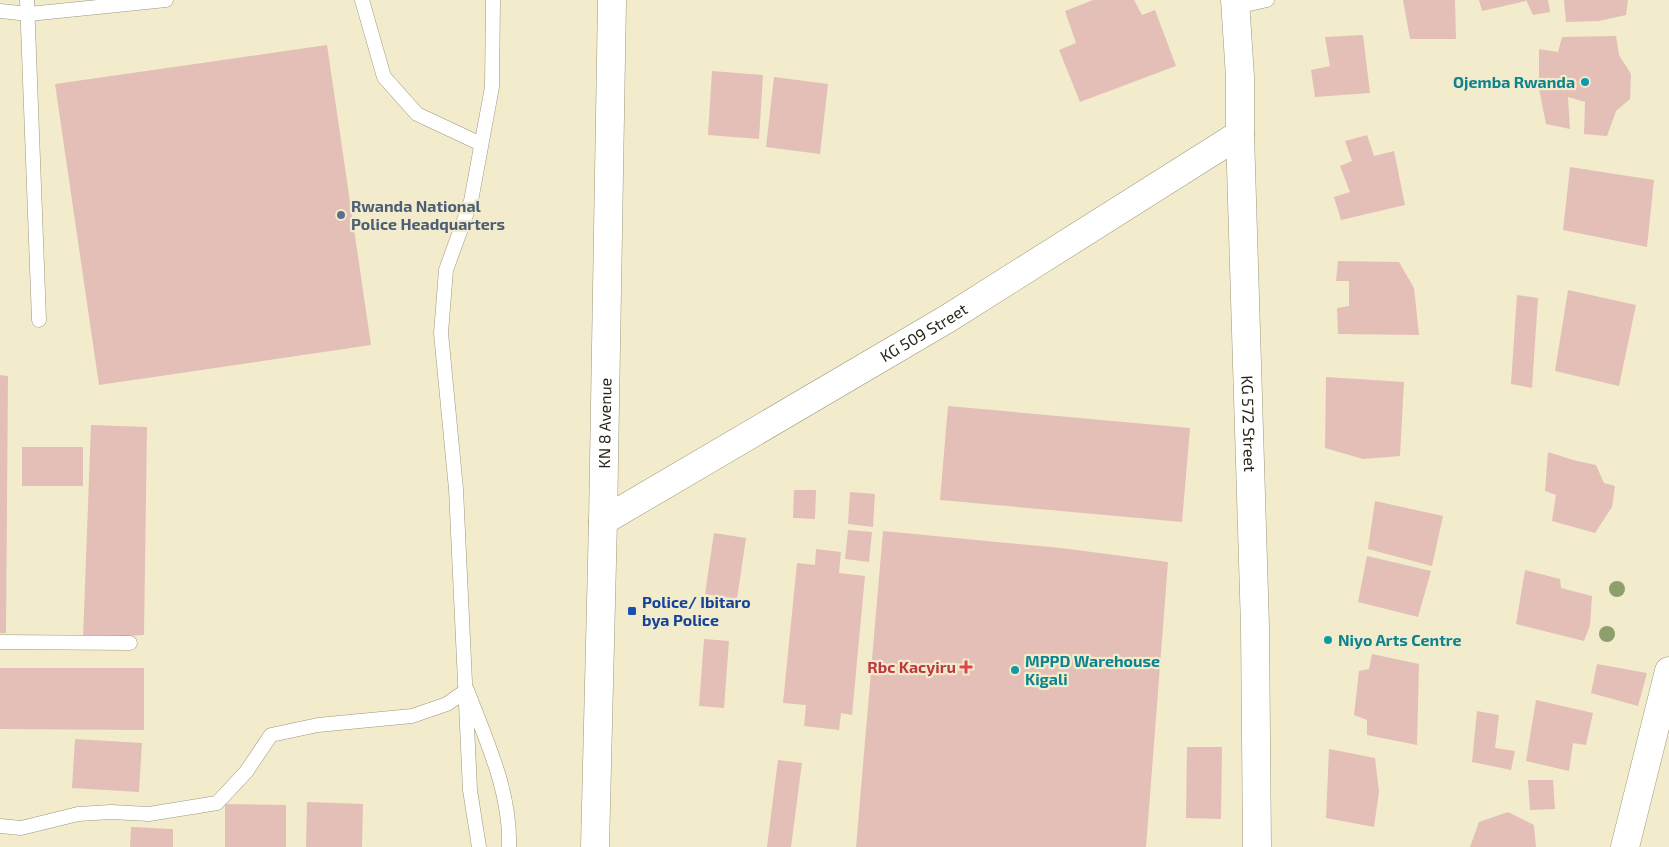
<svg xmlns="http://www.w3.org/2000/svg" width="1669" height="847" viewBox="0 0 1669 847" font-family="'Exo 2',sans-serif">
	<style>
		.building { fill: #e3bfb8 }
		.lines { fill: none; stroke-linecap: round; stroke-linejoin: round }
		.lane-casing { stroke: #9d987a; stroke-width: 15 }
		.street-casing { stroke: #9d987a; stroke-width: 29 }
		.secondary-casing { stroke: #9d987a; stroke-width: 29 }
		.lane { stroke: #fff; stroke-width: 14 }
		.street { stroke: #fff; stroke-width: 28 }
		.secondary { stroke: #fff; stroke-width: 28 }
		.tree { fill: #8e9f6d }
		.culture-dot { fill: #0f9aa8; stroke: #f2eccc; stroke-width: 2 }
		.service-dot { fill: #5c6f8a; stroke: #f2eccc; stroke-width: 2 }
		.transit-dot { fill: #1a4fb4; stroke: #f2eccc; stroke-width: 2 }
		.health-dot { fill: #e0444e; stroke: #f2eccc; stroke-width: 2 }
		.labels { text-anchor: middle; stroke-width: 4.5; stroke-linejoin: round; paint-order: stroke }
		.culture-label { font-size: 16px; font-weight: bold; fill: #0d838f; stroke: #f2eccc; text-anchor: start }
		.service-label { font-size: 16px; font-weight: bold; fill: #4e5e75; stroke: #f2eccc; text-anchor: start }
		.street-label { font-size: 16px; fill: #272519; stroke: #f2eccc }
		.transit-label { font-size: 16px; font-weight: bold; fill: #164399; stroke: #f2eccc; text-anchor: start }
		.health-label { font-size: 16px; font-weight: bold; fill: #be3a42; stroke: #f2eccc; text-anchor: end }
	</style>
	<rect width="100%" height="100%" fill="#f2eccc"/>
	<!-- building -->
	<path class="building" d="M 1093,0 L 1134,0 L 1142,15 L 1155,10 L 1176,66 L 1080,102 L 1059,50 L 1076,43 L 1065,11 Z
		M 1403,0 L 1455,0 L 1456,39 L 1410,39 Z
		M 1479,0 L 1526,0 L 1526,1 L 1482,11 Z
		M 1526,0 L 1548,0 L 1550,12 L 1533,15 Z
		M 1564,0 L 1628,0 L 1626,15 L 1599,21 L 1566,22 Z
		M 1363,35 L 1370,93 L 1315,97 L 1311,70 L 1330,66 L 1325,37 Z
		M 1616,36 L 1619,55 L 1631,74 L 1630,99 L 1616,111 L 1607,136 L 1584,134 L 1585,102 L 1568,97 L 1570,129 L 1546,124 L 1539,89 L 1539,49 L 1558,52 L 1562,37 Z
		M 327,45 L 371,345 L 99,385 L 55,84 Z
		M 712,71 L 763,75 L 759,139 L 708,135 Z
		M 774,77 L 828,84 L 820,154 L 766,147 Z
		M 1367,135 L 1374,156 L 1394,151 L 1405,205 L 1341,220 L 1334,197 L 1350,192 L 1340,166 L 1352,161 L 1345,141 Z
		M 1570,167 L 1654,180 L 1647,247 L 1563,230 Z
		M 1338,261 L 1399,262 L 1414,288 L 1419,335 L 1338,334 L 1337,308 L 1349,306 L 1349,281 L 1336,281 Z
		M 1568,290 L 1636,305 L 1619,386 L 1555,371 Z
		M 1517,295 L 1538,298 L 1532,388 L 1511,384 Z
		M 0,375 L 8,376 L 6,633 L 0,633 Z
		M 1326,377 L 1404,382 L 1400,456 L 1363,459 L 1325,448 Z
		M 948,406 L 1190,428 L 1182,522 L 940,500 Z
		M 91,425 L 147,427 L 144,635 L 83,638 Z
		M 22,447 L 83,447 L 83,486 L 22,486 Z
		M 1548,452 L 1573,460 L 1596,465 L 1604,483 L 1615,486 L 1612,507 L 1595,533 L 1552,521 L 1556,495 L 1545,491 Z
		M 794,490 L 816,490 L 815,519 L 793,518 Z
		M 850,492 L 875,494 L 873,527 L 848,524 Z
		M 1375,501 L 1443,516 L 1432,566 L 1368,549 Z
		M 848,530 L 872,532 L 869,562 L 845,559 Z
		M 883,531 L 1061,548 L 1168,562 L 1146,847 L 856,847 Z
		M 714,533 L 746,538 L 737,599 L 705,594 Z
		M 816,549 L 841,552 L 839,573 L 865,576 L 852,715 L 841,713 L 839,730 L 804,726 L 806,705 L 783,703 L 797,563 L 815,565 Z
		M 1367,556 L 1431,571 L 1418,617 L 1358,602 Z
		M 1525,570 L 1560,579 L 1561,588 L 1592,596 L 1590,625 L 1584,641 L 1516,624 Z
		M 704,639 L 729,641 L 724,708 L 699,706 Z
		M 1372,654 L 1419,664 L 1417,745 L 1367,735 L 1367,720 L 1354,715 L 1359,671 L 1369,669 Z
		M 1597,664 L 1647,673 L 1638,706 L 1591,693 Z
		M 0,668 L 144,668 L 144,730 L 0,729 Z
		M 1536,700 L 1593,713 L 1586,745 L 1573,743 L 1569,771 L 1526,761 Z
		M 1477,711 L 1499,715 L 1495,748 L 1515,751 L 1511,770 L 1472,762 Z
		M 75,739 L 142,743 L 139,792 L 72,788 Z
		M 1187,747 L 1222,747 L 1221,819 L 1186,818 Z
		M 1329,749 L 1375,758 L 1379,792 L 1374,827 L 1326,818 Z
		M 778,760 L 802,763 L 791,847 L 767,847 Z
		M 1528,780 L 1553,780 L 1555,809 L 1530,810 Z
		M 307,802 L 363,804 L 362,847 L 306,847 Z
		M 225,804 L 286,805 L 286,847 L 225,847 Z
		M 1508,812 L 1534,825 L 1536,847 L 1470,847 L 1479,822 Z
		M 131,827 L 173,829 L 173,847 L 130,847 Z"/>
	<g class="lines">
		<defs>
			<path id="lane" d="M 27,0 L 39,320
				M 362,0 L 384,77 L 417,114 L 481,144
				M 1236,7 L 1267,0
				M 0,11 L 29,14 L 166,0
				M 0,642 L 130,643
				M 0,826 L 21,828 L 78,814 L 111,812 L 149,814 L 217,803 L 246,772 L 271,735 L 318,725 L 412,716 L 447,704 L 467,690 C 486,740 511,792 509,847
				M 479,847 L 470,790 L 456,489 L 441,333 L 446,270 L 471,201 L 492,87 L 493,0"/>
			<g id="street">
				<path id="s1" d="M 1235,0 L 1240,77 L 1240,134 L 1255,627 L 1257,847"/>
				<path id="s2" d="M 603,521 L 947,319 L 1240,134"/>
				<path d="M 1625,847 L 1669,671"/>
			</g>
			<g id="secondary">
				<path id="s3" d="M 595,847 L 603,521 L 612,0"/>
			</g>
		</defs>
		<!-- lane casing -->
		<use href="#lane" class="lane-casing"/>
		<!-- street casing -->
		<use href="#street" class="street-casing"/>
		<!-- secondary casing -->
		<use href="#secondary" class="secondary-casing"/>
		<!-- lane -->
		<use href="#lane" class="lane"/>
		<!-- street -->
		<use href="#street" class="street"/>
		<!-- secondary -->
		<use href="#secondary" class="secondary"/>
	</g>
	<!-- trees -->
	<g class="tree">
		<circle cx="1617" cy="589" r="8"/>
		<circle cx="1607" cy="634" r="8"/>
	</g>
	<!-- markers -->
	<g class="culture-dot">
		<circle cx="1585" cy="82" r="5"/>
		<circle cx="1328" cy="640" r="5"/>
		<circle cx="1015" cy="670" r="5"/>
	</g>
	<circle class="service-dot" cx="341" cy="215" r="5"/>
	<rect class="transit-dot" x="627" y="606" width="10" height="10" rx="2.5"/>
	<path class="health-dot" d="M963.5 659.5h5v5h5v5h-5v5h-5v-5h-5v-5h5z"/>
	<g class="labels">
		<!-- culture labels -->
		<g class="culture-label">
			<text x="1575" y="88" text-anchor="end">Ojemba Rwanda</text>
			<text x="1338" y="646">Niyo Arts Centre</text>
			<text x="1025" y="667">MPPD Warehouse<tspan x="1025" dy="18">Kigali</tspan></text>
		</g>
		<!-- service labels -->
		<g class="service-label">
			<text x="351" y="212">Rwanda National<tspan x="351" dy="18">Police Headquarters</tspan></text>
		</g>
		<!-- street labels -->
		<g class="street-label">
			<text dy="6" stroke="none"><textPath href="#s2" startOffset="372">KG 509 Street</textPath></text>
			<text dy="6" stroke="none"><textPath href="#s1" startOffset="424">KG 572 Street</textPath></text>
			<text dy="6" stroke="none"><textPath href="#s3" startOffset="424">KN 8 Avenue</textPath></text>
		</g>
		<!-- transit labels -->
		<g class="transit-label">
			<text x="642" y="608">Police/ Ibitaro<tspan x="642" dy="18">bya Police</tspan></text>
		</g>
		<!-- health labels -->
		<g class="health-label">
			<text x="956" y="673">Rbc Kacyiru</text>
		</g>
	</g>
</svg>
